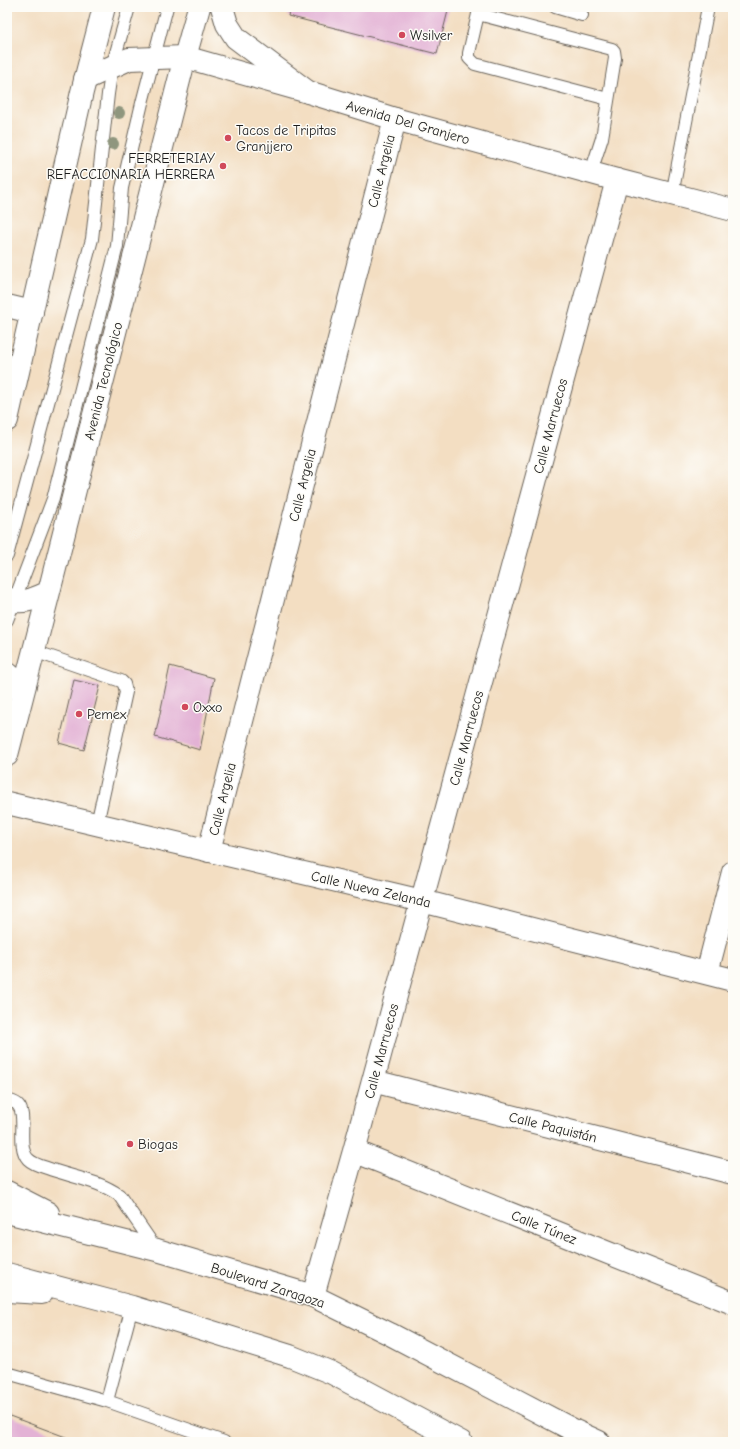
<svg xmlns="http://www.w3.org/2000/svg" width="740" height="1449" viewBox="0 0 740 1449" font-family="'Comic Neue',sans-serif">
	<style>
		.building { fill: #e3b2d5 }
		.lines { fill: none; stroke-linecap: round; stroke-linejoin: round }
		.service-casing { stroke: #676056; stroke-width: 14 }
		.minor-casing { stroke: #676056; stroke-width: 24 }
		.tertiary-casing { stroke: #676056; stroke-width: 24 }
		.secondary-casing { stroke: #676056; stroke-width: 24 }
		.primary-casing { stroke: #676056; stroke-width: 24 }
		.service { stroke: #fff; stroke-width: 12 }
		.minor { stroke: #fff; stroke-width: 22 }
		.tertiary { stroke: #fff; stroke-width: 22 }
		.secondary { stroke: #fff; stroke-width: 22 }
		.primary { stroke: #fff; stroke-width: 22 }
		.tree { fill: #8f967e }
		.poi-dot { fill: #d1495b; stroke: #fdfcf7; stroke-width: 1.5 }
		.labels { text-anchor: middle; stroke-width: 3; stroke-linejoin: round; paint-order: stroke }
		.poi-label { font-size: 14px; fill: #1c1c1c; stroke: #fdfcf7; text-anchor: start }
		.street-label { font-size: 14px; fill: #1c1c1c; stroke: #fdfcf7 }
	</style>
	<rect width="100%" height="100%" fill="#fdfcf7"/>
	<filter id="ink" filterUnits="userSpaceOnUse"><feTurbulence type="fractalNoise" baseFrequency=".025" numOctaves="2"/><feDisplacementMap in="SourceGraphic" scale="8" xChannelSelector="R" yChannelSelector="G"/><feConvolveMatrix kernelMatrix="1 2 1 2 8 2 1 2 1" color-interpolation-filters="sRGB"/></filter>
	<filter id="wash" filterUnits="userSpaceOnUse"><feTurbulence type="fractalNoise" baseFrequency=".012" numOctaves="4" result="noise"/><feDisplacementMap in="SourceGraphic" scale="16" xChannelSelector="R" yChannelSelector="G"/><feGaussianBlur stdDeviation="0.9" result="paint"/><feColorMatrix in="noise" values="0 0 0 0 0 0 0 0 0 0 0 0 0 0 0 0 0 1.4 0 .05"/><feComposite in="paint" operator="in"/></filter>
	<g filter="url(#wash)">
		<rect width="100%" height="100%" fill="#f3dec2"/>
		<g id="blocks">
			<!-- building -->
			<path class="building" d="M 290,7 L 449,7 L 437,54 L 288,16 Z
				M 170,666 L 214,678 L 200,750 L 155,737 Z
				M 74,680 L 100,686 L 84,750 L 59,743 Z
				M 7,1415 L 79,1442 L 7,1442 Z"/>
		</g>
	</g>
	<g filter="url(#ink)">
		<use href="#blocks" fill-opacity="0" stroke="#676056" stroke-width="1"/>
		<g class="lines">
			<defs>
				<path id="service" d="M 482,7 L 478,14 L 469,53 L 469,58 L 475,64 L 608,99
					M 555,7 L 582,15
					M 478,14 L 612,49 L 614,51 L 615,58 L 602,138 L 591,172
					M 672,195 L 708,7
					M 7,556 L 92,239 L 108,94 L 112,67 L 129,7
					M 7,620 L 53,499 L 117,246 L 122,188 L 142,103 L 167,7
					M 34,651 L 121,681 L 124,684 L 126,692 L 97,824
					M 7,1100 C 10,1101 16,1102 18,1105 C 28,1115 16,1146 28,1159 C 33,1164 40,1166 47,1168 C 71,1177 98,1180 119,1195 L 156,1249
					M 7,1373 L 107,1401 L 224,1442
					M 107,1401 L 132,1307"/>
				<path id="minor" d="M 7,803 L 422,901 L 733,980
					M 209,851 L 395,119
					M 707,973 L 733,872
					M 373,1081 L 733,1173
					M 354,1151 L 733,1303
					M 313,1296 L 354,1151 L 617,180"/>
				<path id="tertiary" d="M 7,306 L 32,312"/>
				<path id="secondary" d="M 85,79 L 129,59 L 185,57 L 308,92 L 395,119 L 617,180 L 733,210"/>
				<path id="primary" d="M 222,7 L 227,24 L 236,38 L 308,92
					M 7,420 L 82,92 L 104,7
					M 7,598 C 21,606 36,598 49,592
					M 7,673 L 12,677 L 22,693
					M 7,755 L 49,592 L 185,57 L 199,7
					M 7,1192 L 48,1213
					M 7,1212 L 157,1250 L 313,1296 L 390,1334 L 575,1431 L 599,1442
					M 7,1274 L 132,1307 L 290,1356 L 332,1373 L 461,1442
					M 7,1291 L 42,1293"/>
			</defs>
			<!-- service casing -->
			<use href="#service" class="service-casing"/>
			<!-- minor casing -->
			<use href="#minor" class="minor-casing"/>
			<!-- tertiary casing -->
			<use href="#tertiary" class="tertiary-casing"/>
			<!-- secondary casing -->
			<use href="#secondary" class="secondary-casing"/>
			<!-- primary casing -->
			<use href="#primary" class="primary-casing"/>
			<!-- service -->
			<use href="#service" class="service"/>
			<!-- minor -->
			<use href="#minor" class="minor"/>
			<!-- tertiary -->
			<use href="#tertiary" class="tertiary"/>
			<!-- secondary -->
			<use href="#secondary" class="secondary"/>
			<!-- primary -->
			<use href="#primary" class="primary"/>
		</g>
		<!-- trees -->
		<g class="tree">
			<circle cx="119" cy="113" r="6"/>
			<circle cx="113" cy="144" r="6"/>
		</g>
	</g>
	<!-- markers -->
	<g class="poi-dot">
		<circle cx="402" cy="35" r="4"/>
		<circle cx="228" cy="138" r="4"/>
		<circle cx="223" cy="166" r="4"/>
		<circle cx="185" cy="707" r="4"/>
		<circle cx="79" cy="714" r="4"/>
		<circle cx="130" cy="1144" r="4"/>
	</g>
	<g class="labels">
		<!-- poi labels -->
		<g class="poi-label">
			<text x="410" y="40">Wsilver</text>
			<text x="236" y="135">Tacos de Tripitas<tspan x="236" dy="16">Granjjero</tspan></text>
			<text x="215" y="163" text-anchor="end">FERRETERIAY<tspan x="215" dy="16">REFACCIONARIA HERRERA</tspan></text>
			<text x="193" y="712">Oxxo</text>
			<text x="87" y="719">Pemex</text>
			<text x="138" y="1149">Biogas</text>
		</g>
		<!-- street labels -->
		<g class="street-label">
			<text transform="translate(408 122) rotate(16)" y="5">Avenida Del Granjero</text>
			<text transform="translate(381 171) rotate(-76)" y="5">Calle Argelia</text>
			<text transform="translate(103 381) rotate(-76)" y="5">Avenida Tecnológico</text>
			<text transform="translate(550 426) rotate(-75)" y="5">Calle Marruecos</text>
			<text transform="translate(302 485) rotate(-76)" y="5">Calle Argelia</text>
			<text transform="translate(466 738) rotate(-75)" y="5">Calle Marruecos</text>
			<text transform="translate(222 799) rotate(-76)" y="5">Calle Argelia</text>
			<text transform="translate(371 889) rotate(13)" y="5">Calle Nueva Zelanda</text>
			<text transform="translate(381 1051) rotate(-75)" y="5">Calle Marruecos</text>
			<text transform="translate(553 1127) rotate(14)" y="5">Calle Paquistán</text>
			<text transform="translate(544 1227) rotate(22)" y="5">Calle Túnez</text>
			<text transform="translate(268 1285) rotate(18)" y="5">Boulevard Zaragoza</text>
		</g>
	</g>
	<!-- margin -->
	<rect width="740" height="1449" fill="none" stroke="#fdfcf7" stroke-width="24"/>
</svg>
